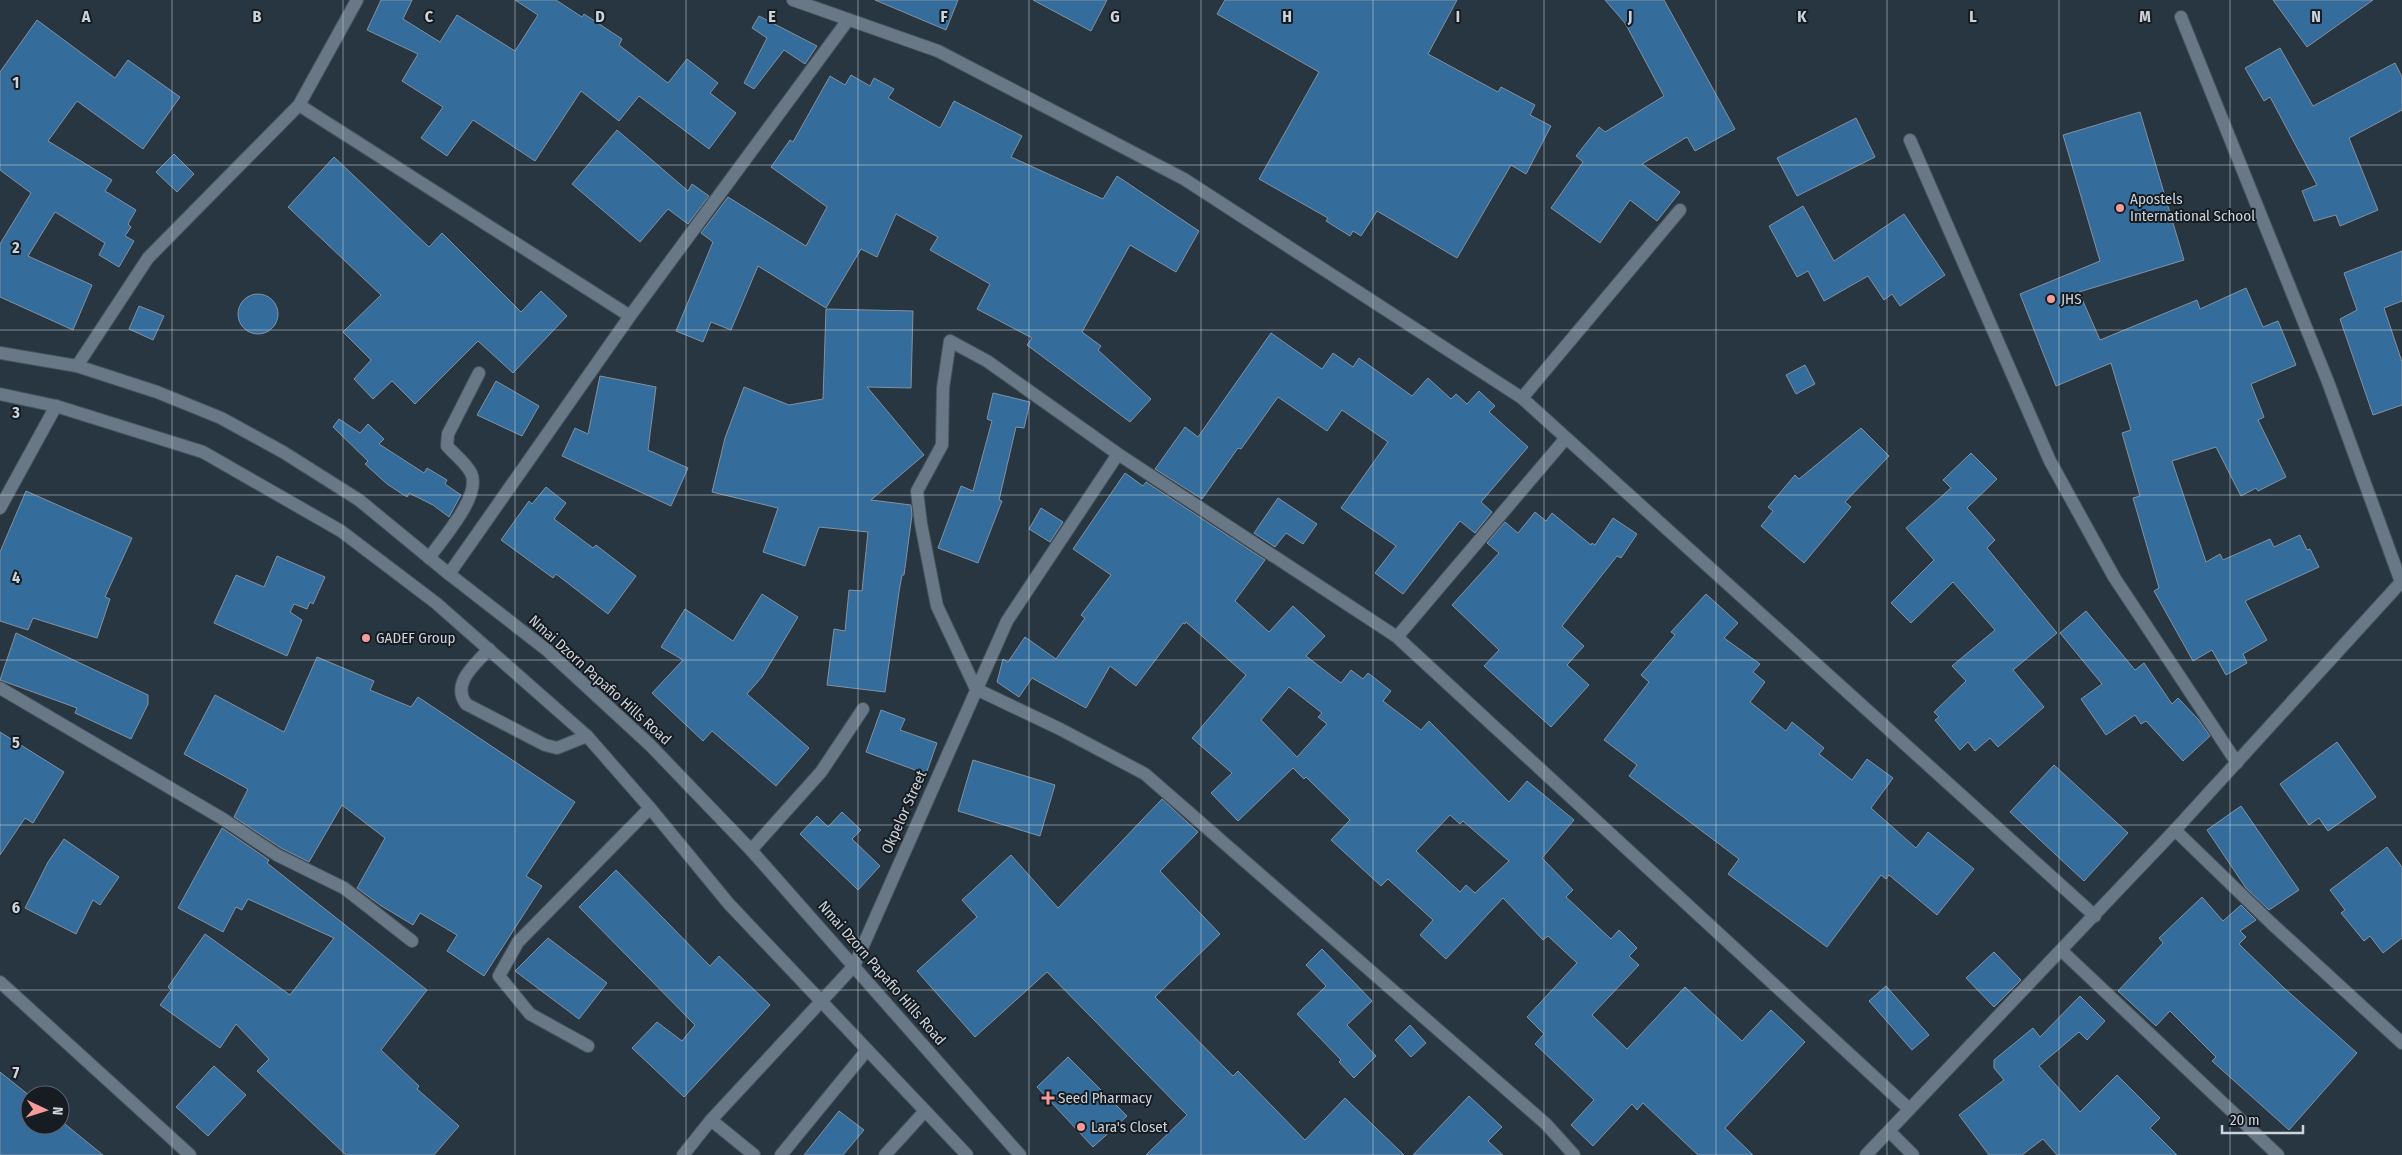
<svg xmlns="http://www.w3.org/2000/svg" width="2402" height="1155" viewBox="0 0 2402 1155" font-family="'Fira Sans Condensed',sans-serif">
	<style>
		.building { fill: #346d9b; stroke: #8291a0; fill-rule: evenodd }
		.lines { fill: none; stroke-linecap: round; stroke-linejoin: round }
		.lane-casing { stroke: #48545e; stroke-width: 14 }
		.street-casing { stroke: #48545e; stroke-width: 14 }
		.secondary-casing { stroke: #48545e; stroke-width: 14 }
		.lane { stroke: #697886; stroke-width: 12 }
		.street { stroke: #697886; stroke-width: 12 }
		.secondary { stroke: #697886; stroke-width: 12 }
		.grid { fill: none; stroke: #cbd3db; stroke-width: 1; stroke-opacity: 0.55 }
		.poi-dot { fill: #f59b98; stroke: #161c22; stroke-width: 2 }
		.labels { text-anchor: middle; stroke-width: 4; stroke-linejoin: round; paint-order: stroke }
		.poi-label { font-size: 15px; fill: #cbd3db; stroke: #161c22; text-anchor: start }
		.street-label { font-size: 15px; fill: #cbd3db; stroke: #161c22 }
		.grid-label { font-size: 16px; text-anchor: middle; font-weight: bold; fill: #cbd3db; stroke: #161c22; stroke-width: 4; stroke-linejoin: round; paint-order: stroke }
	</style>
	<rect width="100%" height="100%" fill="#283642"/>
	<!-- building -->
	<path class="building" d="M 381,0 L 412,0 L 403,19 L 440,42 L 457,15 L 515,51 L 538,15 L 515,0 L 556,0 L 582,17 L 584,14 L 622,39 L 619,45 L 668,83 L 687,59 L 718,83 L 710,93 L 736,113 L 709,149 L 639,96 L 619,121 L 581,91 L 535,161 L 473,120 L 447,156 L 421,138 L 443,107 L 402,81 L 418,54 L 367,30 Z
		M 875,0 L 958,0 L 946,30 Z
		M 1033,0 L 1107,0 L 1091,31 Z
		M 1225,0 L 1457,0 L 1428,54 L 1498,92 L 1501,87 L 1535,105 L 1530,115 L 1551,126 L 1526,174 L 1511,165 L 1457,258 L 1377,211 L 1361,236 L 1353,231 L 1350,236 L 1326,221 L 1328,218 L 1259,179 L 1319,72 L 1217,14 Z
		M 1605,0 L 1664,0 L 1735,129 L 1695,151 L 1687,137 L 1642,164 L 1680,192 L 1657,221 L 1630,200 L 1600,243 L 1551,208 L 1583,162 L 1576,156 L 1599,127 L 1605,132 L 1664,96 L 1625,23 Z
		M 2273,0 L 2373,0 L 2307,47 Z
		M 759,16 L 817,46 L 805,64 L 784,50 L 754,89 L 744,83 L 767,38 L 752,28 Z
		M 37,20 L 115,78 L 128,60 L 180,97 L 143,149 L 77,101 L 48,141 L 112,180 L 105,191 L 136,210 L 128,224 L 131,227 L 125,236 L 134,241 L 119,267 L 99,255 L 105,243 L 55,212 L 28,256 L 92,285 L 73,330 L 0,297 L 0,244 L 31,193 L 0,170 L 0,72 Z
		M 2280,48 L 2313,106 L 2395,63 L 2402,77 L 2402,110 L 2349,138 L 2378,210 L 2340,226 L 2336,215 L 2314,221 L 2302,191 L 2317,185 L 2270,97 L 2264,101 L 2245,68 Z
		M 851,75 L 870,86 L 874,78 L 894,89 L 888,98 L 940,128 L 954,101 L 1022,136 L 1011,157 L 1103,199 L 1117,176 L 1199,231 L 1176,272 L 1130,245 L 1082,332 L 1101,346 L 1098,350 L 1151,399 L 1130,422 L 1027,345 L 1032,338 L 977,309 L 990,284 L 930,250 L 938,237 L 896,214 L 877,257 L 861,249 L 826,308 L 758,266 L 731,330 L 711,322 L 703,342 L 676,331 L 713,242 L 701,233 L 728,197 L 806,246 L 827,207 L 771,167 L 790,140 L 793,142 L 830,76 L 845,85 Z
		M 2140,112 L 2184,260 L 2079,292 L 2100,340 L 2197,300 L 2200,309 L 2246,288 L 2263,327 L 2278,321 L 2296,365 L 2251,384 L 2264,417 L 2258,420 L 2286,477 L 2258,491 L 2256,488 L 2241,496 L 2216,447 L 2172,461 L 2206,562 L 2220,554 L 2223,560 L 2270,539 L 2274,547 L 2300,535 L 2307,550 L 2310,549 L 2319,567 L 2245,601 L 2267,640 L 2243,654 L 2247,663 L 2226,675 L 2212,650 L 2193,661 L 2154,591 L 2159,588 L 2133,498 L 2140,496 L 2122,433 L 2131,430 L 2111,363 L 2056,386 L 2020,294 L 2100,261 L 2063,135 Z
		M 1856,118 L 1875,157 L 1797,196 L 1777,158 Z
		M 617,130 L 688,191 L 692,184 L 709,196 L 688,224 L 668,209 L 640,242 L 572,184 Z
		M 174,154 L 194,174 L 177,192 L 156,172 Z
		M 334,157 L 429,247 L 442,233 L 521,312 L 541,291 L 567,316 L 513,373 L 478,341 L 415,404 L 392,381 L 373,399 L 354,379 L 371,360 L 343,332 L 381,295 L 288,207 Z
		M 1803,206 L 1834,261 L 1904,214 L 1945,275 L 1900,306 L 1892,294 L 1884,300 L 1868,276 L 1824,301 L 1808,271 L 1797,277 L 1769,226 Z
		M 2402,251 L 2402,301 L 2384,308 L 2402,362 L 2402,405 L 2373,415 L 2340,319 L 2357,310 L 2344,273 Z
		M238 314a20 20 0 1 1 40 0a20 20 0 1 1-40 0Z
		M 139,306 L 164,316 L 153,340 L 129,329 Z
		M 826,309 L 913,311 L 911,388 L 867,387 L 924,455 L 871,500 L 911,505 L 912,515 L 904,575 L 902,575 L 899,592 L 885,692 L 827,685 L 834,629 L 845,631 L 849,590 L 862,591 L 868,532 L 819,527 L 805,566 L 763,552 L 778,508 L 712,492 L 725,438 L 744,387 L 789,405 L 823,399 Z
		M 1271,333 L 1322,369 L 1333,353 L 1353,367 L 1359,358 L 1412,396 L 1428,378 L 1451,399 L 1456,394 L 1467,404 L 1479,391 L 1495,406 L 1489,412 L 1528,447 L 1481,502 L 1492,512 L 1475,533 L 1460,521 L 1403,594 L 1375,573 L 1396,546 L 1341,508 L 1388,442 L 1342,410 L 1327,431 L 1278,397 L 1241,449 L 1238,448 L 1202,499 L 1155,469 L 1185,427 L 1198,437 Z
		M 1805,365 L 1815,384 L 1796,394 L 1786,375 Z
		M 600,376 L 656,387 L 648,450 L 688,468 L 671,506 L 562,456 L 575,428 L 588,434 Z
		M 496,381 L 539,406 L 522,436 L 477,415 Z
		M 993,393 L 1030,402 L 1024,428 L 1016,427 L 999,500 L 1002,501 L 978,563 L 938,548 L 961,486 L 973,491 L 992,421 L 987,419 Z
		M 339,419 L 360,433 L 368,424 L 384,439 L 379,444 L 424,473 L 427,468 L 447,480 L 445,484 L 461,495 L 449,517 L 433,505 L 409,493 L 407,497 L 387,484 L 365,464 L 368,461 L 333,427 Z
		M 1861,428 L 1889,456 L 1845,502 L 1851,507 L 1804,563 L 1761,526 L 1773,511 L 1768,507 L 1795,475 L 1799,479 Z
		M 1971,453 L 1997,479 L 1967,508 L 1995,540 L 1987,548 L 2057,633 L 2013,670 L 2044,707 L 1998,747 L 1990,738 L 1975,751 L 1968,742 L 1960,750 L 1935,720 L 1939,717 L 1934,712 L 1966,681 L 1952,666 L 1995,630 L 1953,582 L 1911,623 L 1891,603 L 1934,560 L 1906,528 L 1951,488 L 1943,480 Z
		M 1125,473 L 1143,486 L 1146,482 L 1265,560 L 1235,601 L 1269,632 L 1293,606 L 1325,636 L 1306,656 L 1341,683 L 1351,670 L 1363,679 L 1368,673 L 1391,691 L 1383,701 L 1421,730 L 1429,721 L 1509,802 L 1527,781 L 1574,820 L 1542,858 L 1573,890 L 1566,897 L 1611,939 L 1619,930 L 1637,948 L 1629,956 L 1639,965 L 1592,1015 L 1627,1049 L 1685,987 L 1742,1041 L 1771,1010 L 1805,1042 L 1725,1128 L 1753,1155 L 1698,1155 L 1643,1103 L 1637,1110 L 1632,1104 L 1593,1146 L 1571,1125 L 1594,1100 L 1535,1044 L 1544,1034 L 1527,1017 L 1577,963 L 1548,936 L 1543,940 L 1503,898 L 1446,959 L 1420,935 L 1433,920 L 1388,879 L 1381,886 L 1331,840 L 1350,820 L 1306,777 L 1304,779 L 1293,768 L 1238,821 L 1211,793 L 1232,773 L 1192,738 L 1246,675 L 1186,622 L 1185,624 L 1183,623 L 1136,686 L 1110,666 L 1086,708 L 1032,678 L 1019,697 L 997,682 L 1003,659 L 1008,662 L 1025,637 L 1056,659 L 1085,618 L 1081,615 L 1111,575 L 1073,549 ZM 1289,687 L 1322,713 L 1318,717 L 1327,724 L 1297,757 L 1261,720 ZM 1450,815 L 1460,824 L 1463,821 L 1509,861 L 1475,893 L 1466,885 L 1460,892 L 1416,851 Z
		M 546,487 L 566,503 L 554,519 L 593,548 L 596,545 L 636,576 L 608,614 L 556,574 L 553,578 L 501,540 L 529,501 L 532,504 Z
		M 26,491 L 132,538 L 105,597 L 110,599 L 97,638 L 33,618 L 28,630 L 0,621 L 0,552 Z
		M 1278,498 L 1317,524 L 1303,544 L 1286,533 L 1275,547 L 1254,533 Z
		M 1041,508 L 1063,522 L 1050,542 L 1029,529 Z
		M 1535,512 L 1546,521 L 1552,513 L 1591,545 L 1592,543 L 1595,545 L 1613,518 L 1637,534 L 1621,558 L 1617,556 L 1562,626 L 1584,646 L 1567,665 L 1589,685 L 1551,727 L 1484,666 L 1499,650 L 1452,605 L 1499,553 L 1487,543 L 1505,522 L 1518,533 Z
		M 277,556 L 325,577 L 313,604 L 310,602 L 307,609 L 294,604 L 290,612 L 302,620 L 287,656 L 214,623 L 236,575 L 264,587 Z
		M 762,594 L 798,617 L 762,677 L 747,694 L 809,748 L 776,786 L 712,731 L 703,741 L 652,693 L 683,660 L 661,647 L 685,609 L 733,641 Z
		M 1706,594 L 1738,623 L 1724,638 L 1760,664 L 1753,672 L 1765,682 L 1750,702 L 1786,731 L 1792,722 L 1824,748 L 1819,754 L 1852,780 L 1867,759 L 1893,778 L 1871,808 L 1916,848 L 1928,832 L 1974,869 L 1937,915 L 1889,875 L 1886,879 L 1881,875 L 1827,947 L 1728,874 L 1739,859 L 1629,776 L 1637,765 L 1604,740 L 1649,682 L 1641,675 L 1675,635 L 1671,632 Z
		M 2086,611 L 2135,670 L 2144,663 L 2172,704 L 2178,698 L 2198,719 L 2210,736 L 2183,761 L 2146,721 L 2141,724 L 2135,715 L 2106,735 L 2081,699 L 2102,684 L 2060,633 Z
		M 16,633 L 148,695 L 148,704 L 131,739 L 75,713 L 77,708 L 0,680 Z
		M 317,657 L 374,681 L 370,690 L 411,707 L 418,697 L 575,802 L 526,876 L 542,886 L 484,976 L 447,951 L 457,935 L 420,913 L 413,925 L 380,905 L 357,888 L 385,838 L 342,805 L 309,862 L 281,848 L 234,817 L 248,789 L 184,754 L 215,695 L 284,732 Z
		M 881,710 L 905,719 L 900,730 L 937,743 L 926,774 L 866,752 Z
		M 0,732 L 64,772 L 33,823 L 25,818 L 0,855 Z
		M 2337,742 L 2376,797 L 2328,831 L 2319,818 L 2309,825 L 2280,784 Z
		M 973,760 L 1055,785 L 1040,836 L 958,811 Z
		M 2054,765 L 2128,833 L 2084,881 L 2010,812 Z
		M 1162,799 L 1198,832 L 1160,871 L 1220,934 L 1155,997 L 1233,1076 L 1238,1071 L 1305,1140 L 1345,1098 L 1404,1155 L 1146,1155 L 1187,1115 L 1047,972 L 975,1037 L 917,971 L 977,917 L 962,900 L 1011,855 L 1058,908 Z
		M 2241,806 L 2299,890 L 2269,910 L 2246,888 L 2207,830 Z
		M 842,812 L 861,830 L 852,839 L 880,866 L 858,890 L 800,834 L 817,816 L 828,827 Z
		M 222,828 L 269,860 L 267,863 L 427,990 L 381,1050 L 419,1086 L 417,1089 L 459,1126 L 434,1155 L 346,1155 L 257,1071 L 269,1059 L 236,1024 L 220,1048 L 160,1005 L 171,990 L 168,987 L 205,934 L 290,995 L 334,938 L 248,899 L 242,910 L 236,907 L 223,932 L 178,908 Z
		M 64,839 L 119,877 L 100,905 L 93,900 L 76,934 L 25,908 L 48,862 Z
		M 2387,847 L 2402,867 L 2402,938 L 2383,953 L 2370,936 L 2364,941 L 2341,913 L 2345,910 L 2330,890 Z
		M 616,870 L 710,966 L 719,956 L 770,1005 L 684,1097 L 632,1048 L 657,1022 L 682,1041 L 695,1025 L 579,907 Z
		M 2202,897 L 2223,921 L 2241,905 L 2256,920 L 2240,931 L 2246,937 L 2239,944 L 2283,987 L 2357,1053 L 2289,1130 L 2212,1061 L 2216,1057 L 2170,1011 L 2156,1026 L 2118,991 L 2163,943 L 2159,938 Z
		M 548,938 L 607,983 L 579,1019 L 515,971 Z
		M 1322,949 L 1372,1001 L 1347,1025 L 1376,1056 L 1354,1078 L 1339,1062 L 1341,1060 L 1297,1014 L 1326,986 L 1306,965 Z
		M 1994,952 L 2021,980 L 1994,1007 L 1966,978 Z
		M 1886,986 L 1929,1035 L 1912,1050 L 1869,1001 Z
		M 2080,996 L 2105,1021 L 2087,1040 L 2079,1032 L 2039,1066 L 2080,1112 L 2117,1075 L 2160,1118 L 2150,1128 L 2177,1155 L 2057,1155 L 2043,1139 L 2022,1155 L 1989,1155 L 1959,1115 L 2004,1080 L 1994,1068 L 1994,1060 L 2033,1028 L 2040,1037 Z
		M 1410,1025 L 1426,1043 L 1411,1057 L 1395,1040 Z
		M 1068,1057 L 1127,1116 L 1093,1147 L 1037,1087 Z
		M 214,1066 L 246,1095 L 208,1136 L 176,1107 Z
		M 0,1072 L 30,1096 L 30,1125 L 60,1125 L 60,1120 L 103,1155 L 0,1155 Z
		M 1469,1096 L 1502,1127 L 1488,1141 L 1503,1155 L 1413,1155 Z
		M 839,1111 L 864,1130 L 843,1155 L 804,1155 Z"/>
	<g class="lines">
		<defs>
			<path id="lane" d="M 2181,17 L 2328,382 L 2401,582
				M 1910,140 L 2050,461 L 2114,577 L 2237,763
				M 1522,398 L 1680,210
				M 429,558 C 443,538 482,495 471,473 C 466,463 454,454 447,446 L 448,434 L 479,373
				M 489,649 C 475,665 451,683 466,704 L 545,745 L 557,748 L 587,736
				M 751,850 L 821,772 L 863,709
				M 588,1046 L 530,1014 L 499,976 L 518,942 L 650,808
				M 711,1120 L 754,1155
				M 781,1155 L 867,1050
				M 885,1155 L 925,1111"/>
			<path id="street" d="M 793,0 L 938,51 L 1184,179 L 1522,398 L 2095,916
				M 299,105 L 630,316
				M 77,366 L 148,258 L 299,105 L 357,0
				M 0,508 L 56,406
				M 449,574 L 630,316 L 848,20
				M 1397,637 L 1566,438
				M 0,688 L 223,819 L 277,855 L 344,888 L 412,941
				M 2175,830 L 2271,923 L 2402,1043
				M 2062,951 L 2278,1155
				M 0,982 L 190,1155
				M 1889,1131 L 1913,1155
				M 683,1155 L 711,1120 L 854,966 L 1007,621 L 1118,454
				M 1574,1155 L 1546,1124 L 1145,774 L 1060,729 L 976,689 L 937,606 L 921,524 L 917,491 L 942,445 L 943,388 L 950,341 L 987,361 L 1118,454 L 1397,637 L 1908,1108
				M 1866,1155 L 2175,830 L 2402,581"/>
			<path id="secondary" d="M 0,353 L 77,366 L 157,392 L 221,418 L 283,452 L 359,500 L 449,574 L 548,651 L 650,745 L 751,850 L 1020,1155
				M 0,394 L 56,406 L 203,452 L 341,531 L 436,603 L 587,736 L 650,808 L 729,904 L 967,1155"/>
		</defs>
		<!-- lane casing -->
		<use href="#lane" class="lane-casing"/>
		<!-- street casing -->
		<use href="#street" class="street-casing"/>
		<!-- secondary casing -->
		<use href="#secondary" class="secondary-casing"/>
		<!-- lane -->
		<use href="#lane" class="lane"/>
		<!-- street -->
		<use href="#street" class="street"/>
		<!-- secondary -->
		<use href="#secondary" class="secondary"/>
	</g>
	<!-- grid -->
	<path class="grid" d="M 172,0 L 172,1155M 343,0 L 343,1155M 515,0 L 515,1155M 686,0 L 686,1155M 858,0 L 858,1155M 1029,0 L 1029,1155M 1201,0 L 1201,1155M 1373,0 L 1373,1155M 1544,0 L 1544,1155M 1716,0 L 1716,1155M 1887,0 L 1887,1155M 2059,0 L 2059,1155M 2230,0 L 2230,1155M 0,165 L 2402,165M 0,330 L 2402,330M 0,495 L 2402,495M 0,660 L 2402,660M 0,825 L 2402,825M 0,990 L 2402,990"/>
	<!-- markers -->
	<g class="poi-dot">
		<circle cx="2120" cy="208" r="5"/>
		<circle cx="2051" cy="299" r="5"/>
		<circle cx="366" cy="638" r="5"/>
		<path d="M1045.5 1090.5h5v5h5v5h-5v5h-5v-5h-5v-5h5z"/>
		<circle cx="1081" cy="1127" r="5"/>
	</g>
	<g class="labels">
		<!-- poi labels -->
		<g class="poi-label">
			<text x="2130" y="204">Apostels<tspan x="2130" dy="17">International School</tspan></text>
			<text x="2061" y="304">JHS</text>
			<text x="376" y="643">GADEF Group</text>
			<text x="1058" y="1103">Seed Pharmacy</text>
			<text x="1091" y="1132">Lara's Closet</text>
		</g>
		<!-- street labels -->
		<g class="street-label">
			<text transform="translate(600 680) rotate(42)" y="5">Nmai Dzorn Papafio Hills Road</text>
			<text transform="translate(904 812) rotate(-66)" y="5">Okpelor Street</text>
			<text transform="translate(882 973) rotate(49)" y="5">Nmai Dzorn Papafio Hills Road</text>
		</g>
	</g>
	<g class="grid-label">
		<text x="86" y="22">A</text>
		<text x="257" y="22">B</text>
		<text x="429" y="22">C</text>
		<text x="600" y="22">D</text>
		<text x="772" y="22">E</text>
		<text x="944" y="22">F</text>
		<text x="1115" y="22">G</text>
		<text x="1287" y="22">H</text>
		<text x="1458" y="22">I</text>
		<text x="1630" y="22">J</text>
		<text x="1802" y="22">K</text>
		<text x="1973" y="22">L</text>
		<text x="2145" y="22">M</text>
		<text x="2316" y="22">N</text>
		<text x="16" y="88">1</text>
		<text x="16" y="253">2</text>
		<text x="16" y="418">3</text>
		<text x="16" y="583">4</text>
		<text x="16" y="748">5</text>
		<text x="16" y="913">6</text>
		<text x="16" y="1078">7</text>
	</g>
	<!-- north arrow -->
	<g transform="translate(45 1110) rotate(94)"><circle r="24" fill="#161c22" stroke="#5e656c"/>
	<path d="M0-4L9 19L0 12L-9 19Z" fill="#f59b98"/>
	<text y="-8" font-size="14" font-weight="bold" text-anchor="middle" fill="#cbd3db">N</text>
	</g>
	<!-- scale -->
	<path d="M2222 1125v8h81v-8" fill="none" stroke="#cbd3db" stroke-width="2.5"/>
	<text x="2230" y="1125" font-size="15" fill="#cbd3db" stroke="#161c22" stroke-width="4" paint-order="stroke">20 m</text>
</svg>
